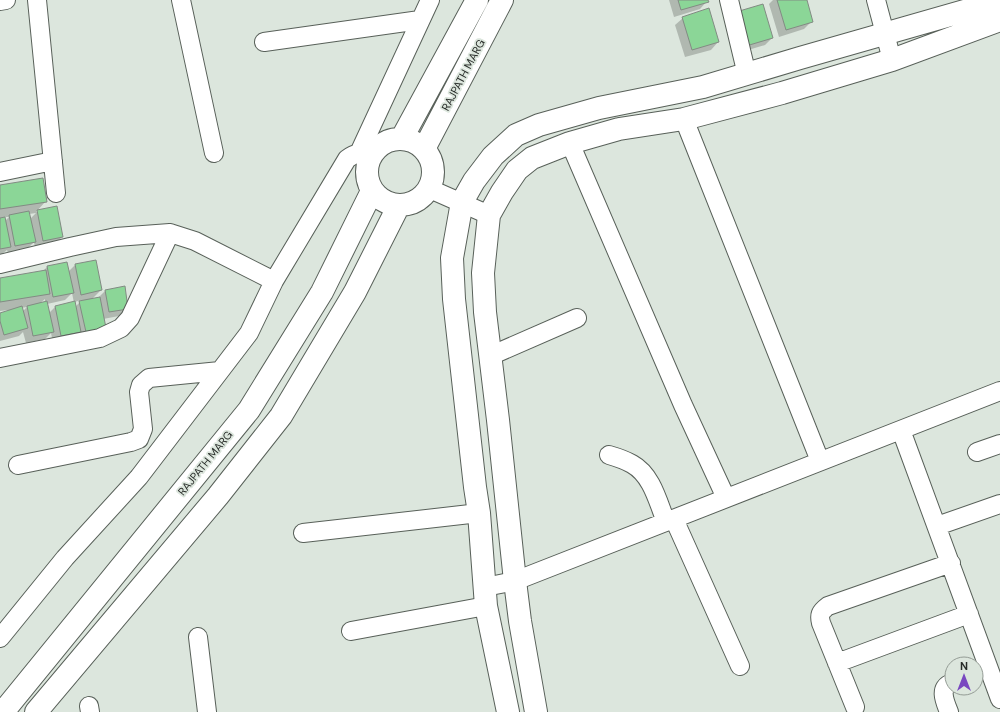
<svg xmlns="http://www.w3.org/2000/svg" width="1000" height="712" viewBox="0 0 1000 712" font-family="'DM Sans',sans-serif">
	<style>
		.shadow { fill: #0003; fill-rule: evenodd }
		.building { fill: #8bd697; stroke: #828b83 }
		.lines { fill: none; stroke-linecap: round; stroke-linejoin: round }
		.street-casing { stroke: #586059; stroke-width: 20 }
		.secondary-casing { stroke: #586059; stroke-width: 24 }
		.street { stroke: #fff; stroke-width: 18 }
		.secondary { stroke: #fff; stroke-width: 22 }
		.labels { text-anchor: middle; stroke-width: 3.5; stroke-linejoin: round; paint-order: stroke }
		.street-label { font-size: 11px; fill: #282c29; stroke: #dce6dd }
	</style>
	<rect width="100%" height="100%" fill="#dce6dd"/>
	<!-- shadow -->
	<path class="shadow" d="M 669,0 L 707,0 L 707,1 L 700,9 L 674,17 Z
		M 773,0 L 806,0 L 812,21 L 804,29 L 779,37 L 769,4 Z
		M 736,13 L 772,38 L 765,45 L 738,53 Z
		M 683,18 L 718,42 L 711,50 L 685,57 L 675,25 Z
		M 0,186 L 46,201 L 36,212 L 56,207 L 62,237 L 55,244 L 35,248 L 34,242 L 27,249 L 8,253 L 7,250 L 2,254 L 0,255 ZM 36,213 L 30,219 L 29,214 ZM 4,217 L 9,217 L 5,221 Z
		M 67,263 L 68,272 L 75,265 L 101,290 L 91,300 L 97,299 L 105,291 L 124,287 L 127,308 L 119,316 L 103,319 L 105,327 L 53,343 L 51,333 L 45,339 L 26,343 L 23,332 L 19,336 L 0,341 L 0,314 L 8,311 L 8,310 L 0,311 L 0,279 L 42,272 L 47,267 ZM 72,293 L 74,303 L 55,307 L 49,313 L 47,304 L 65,300 ZM 45,299 L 45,303 L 39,304 ZM 82,300 L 75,307 L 74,302 ZM 27,307 L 22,312 L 21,308 Z"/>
	<!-- building -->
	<path class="building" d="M 678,0 L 708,0 L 709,2 L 681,10 Z
		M 777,0 L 807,0 L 813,22 L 786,30 Z
		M 763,4 L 773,38 L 746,46 L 736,12 Z
		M 709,8 L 719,42 L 692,50 L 682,17 Z
		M 43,178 L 47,202 L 0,209 L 0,185 Z
		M 57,206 L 63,237 L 43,241 L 37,210 Z
		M 29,211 L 36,242 L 15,246 L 9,215 Z
		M 5,217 L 11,247 L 0,249 L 0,218 Z
		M 96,260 L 102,290 L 81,295 L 75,264 Z
		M 67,262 L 74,293 L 53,297 L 47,266 Z
		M 46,270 L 50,294 L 0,302 L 0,278 Z
		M 125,286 L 128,309 L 109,312 L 105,290 Z
		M 100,297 L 106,328 L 86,332 L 79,301 Z
		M 47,301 L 54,332 L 33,336 L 27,306 Z
		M 75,301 L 81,332 L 61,336 L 55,306 Z
		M 22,306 L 28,328 L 4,335 L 0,321 L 0,313 Z"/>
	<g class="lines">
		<defs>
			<path id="street" d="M 37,0 L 56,193
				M 181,0 L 214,153
				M 729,0 L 747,75
				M 876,0 L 892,60
				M 0,1 L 6,0
				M 264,42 L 420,20
				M 684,119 L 820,461
				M 570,143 L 683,405 L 726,498
				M 359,153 L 430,0
				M 0,172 L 53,161
				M 430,189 L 489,215
				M 0,264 L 70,247 L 116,237 L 170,233 L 195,241 L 274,281
				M 490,356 L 577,318
				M 0,358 L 100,338 L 121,328 L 130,318 L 170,233
				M 901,430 L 1000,699
				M 977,452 L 1000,444
				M 609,455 C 616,457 625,460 632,464 C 652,475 658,502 666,522
				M 18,465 L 131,442 L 139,439 L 143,429 L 139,392 L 141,385 L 149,378 L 220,371
				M 674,519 L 740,666
				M 937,526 L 1000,504
				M 303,533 L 479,513
				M 485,587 L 515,581 L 1000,391
				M 351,631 L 486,606
				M 198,637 L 207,712
				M 0,638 L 65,558 L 139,477 L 249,333 L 274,281 L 347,159 C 355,153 361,152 370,156
				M 837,663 L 969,614
				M 89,706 L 90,712
				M 855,707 L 821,623 C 819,615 820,612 828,606 L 951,563
				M 949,712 C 945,702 938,687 952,683"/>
			<path id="secondary" d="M 402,138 L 477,0
				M367 172a33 33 0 1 1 66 0a33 33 0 1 1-66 0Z
				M 424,149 L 502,0
				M 3,712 L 249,410 L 322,292 L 372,191
				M 36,712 L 218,496 L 281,416 L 355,292 L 399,205
				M 508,712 L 486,606 L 479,513 L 475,487 L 454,299 L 452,258 L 462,202 L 474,181 L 493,156 L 516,135 L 539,125 L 599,108 L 703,87 L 800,58 L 982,6 L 996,0
				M 536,712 L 520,621 L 515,581 L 498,420 L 485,312 L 483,273 L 489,215 L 502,192 L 517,170 L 532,158 L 570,143 L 619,129 L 684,119 L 782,93 L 892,60 L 1000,20"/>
		</defs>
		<!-- street casing -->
		<use href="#street" class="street-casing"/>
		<!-- secondary casing -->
		<use href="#secondary" class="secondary-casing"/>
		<!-- street -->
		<use href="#street" class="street"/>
		<!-- secondary -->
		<use href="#secondary" class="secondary"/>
	</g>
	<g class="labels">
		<!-- street labels -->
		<g class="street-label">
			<text transform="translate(463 75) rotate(-62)" y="4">RAJPATH MARG</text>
			<text transform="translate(205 463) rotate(-51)" y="4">RAJPATH MARG</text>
		</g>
	</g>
	<!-- north arrow -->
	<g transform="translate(964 676)"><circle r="19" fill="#dce6dd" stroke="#949c95"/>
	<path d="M0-3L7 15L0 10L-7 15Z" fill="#7948c0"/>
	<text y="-6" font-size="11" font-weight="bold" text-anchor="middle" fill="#282c29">N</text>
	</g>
</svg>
